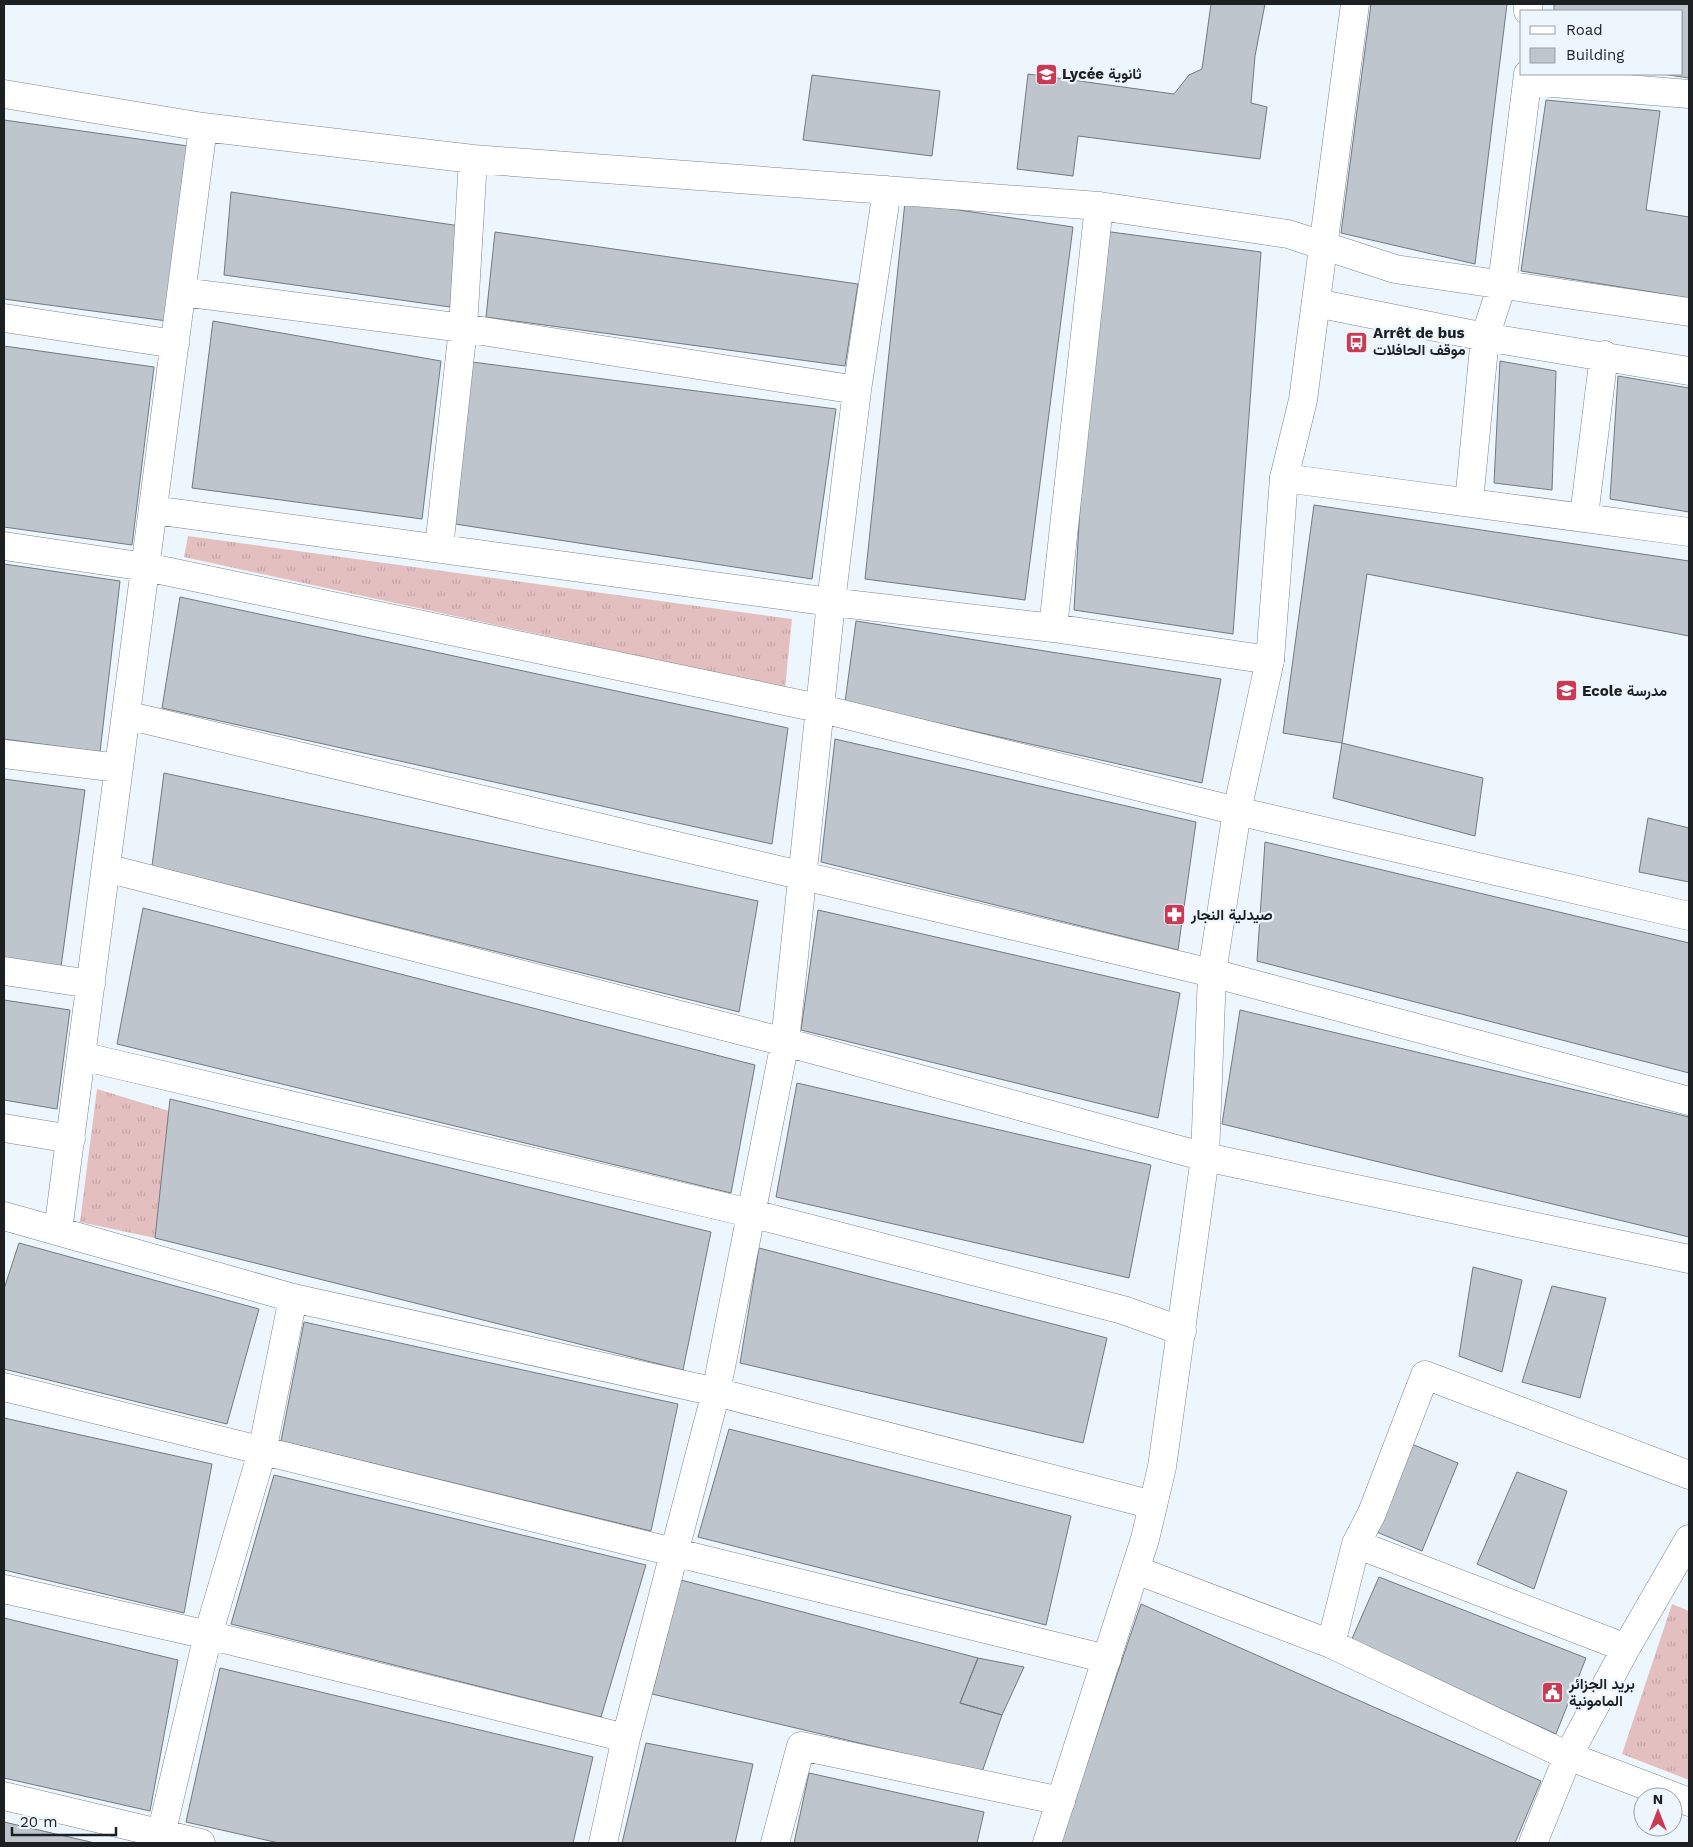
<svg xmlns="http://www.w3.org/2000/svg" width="1693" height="1847" viewBox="0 0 1693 1847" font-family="'Work Sans',Vazirmatn,sans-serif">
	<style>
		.grass { fill: url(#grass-tufts) }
		.building { fill: #bec5cd; stroke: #727980 }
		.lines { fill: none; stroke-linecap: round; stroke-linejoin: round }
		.street-casing { stroke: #7e858c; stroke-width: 29 }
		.secondary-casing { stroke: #7e858c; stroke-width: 29 }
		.street { stroke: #fff; stroke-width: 28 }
		.secondary { stroke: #fff; stroke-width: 28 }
		.labels { text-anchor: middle; stroke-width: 4.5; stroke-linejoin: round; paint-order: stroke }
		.poi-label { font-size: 15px; font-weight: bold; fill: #1d2023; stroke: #edf5fd; text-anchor: start }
	</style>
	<defs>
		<pattern id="grass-tufts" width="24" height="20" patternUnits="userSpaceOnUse" patternTransform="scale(1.25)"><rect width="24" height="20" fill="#e4bfc0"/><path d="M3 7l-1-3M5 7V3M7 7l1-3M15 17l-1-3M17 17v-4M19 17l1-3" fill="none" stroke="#c3a4a5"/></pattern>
	</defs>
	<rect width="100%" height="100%" fill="#edf5fd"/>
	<!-- grass -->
	<path class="grass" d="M 188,536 L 792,619 L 785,688 L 184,557 Z
		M 97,1089 L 169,1111 L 155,1238 L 80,1222 Z
		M 1672,1604 L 1689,1611 L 1689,1780 L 1622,1754 Z"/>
	<!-- building -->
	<path class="building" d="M 1211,4 L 1265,4 L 1255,56 L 1251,103 L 1267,107 L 1260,159 L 1078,136 L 1073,176 L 1017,169 L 1028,74 L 1174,94 L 1189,75 L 1202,69 Z
		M 1371,4 L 1507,4 L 1475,264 L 1341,233 Z
		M 1554,4 L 1689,4 L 1689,78 L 1662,74 L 1682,74 L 1682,11 L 1554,11 Z
		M 812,75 L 940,91 L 932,156 L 803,140 Z
		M 1546,100 L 1660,111 L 1646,210 L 1689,217 L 1689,298 L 1521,271 Z
		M 4,120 L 188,146 L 167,321 L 4,299 Z
		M 231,192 L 460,226 L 450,307 L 224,275 Z
		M 905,202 L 1073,227 L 1025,600 L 865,579 Z
		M 1096,230 L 1261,252 L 1233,634 L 1074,610 Z
		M 495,232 L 858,284 L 845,366 L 486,317 Z
		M 213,321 L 441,361 L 422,519 L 192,488 Z
		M 4,346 L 154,367 L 132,545 L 4,527 Z
		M 1500,361 L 1556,371 L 1552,490 L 1494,483 Z
		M 472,362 L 836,409 L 812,579 L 455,524 Z
		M 1618,376 L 1689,388 L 1689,512 L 1610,499 Z
		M 1314,505 L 1689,561 L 1689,636 L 1367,574 L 1342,743 L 1283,733 Z
		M 4,564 L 120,581 L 100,752 L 4,739 Z
		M 180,597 L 788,728 L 772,844 L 162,708 Z
		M 856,621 L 1221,679 L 1202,783 L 845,702 Z
		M 835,739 L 1196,822 L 1178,950 L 821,862 Z
		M 1342,743 L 1483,778 L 1475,836 L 1333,798 Z
		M 164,773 L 758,901 L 739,1012 L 152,866 Z
		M 4,779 L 85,790 L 61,967 L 4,959 Z
		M 1648,818 L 1689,828 L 1689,882 L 1639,872 Z
		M 1265,842 L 1689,943 L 1689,1073 L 1257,961 Z
		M 143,908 L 755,1065 L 731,1193 L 117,1044 Z
		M 818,910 L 1180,993 L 1158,1118 L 801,1030 Z
		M 4,1000 L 70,1010 L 57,1109 L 4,1100 Z
		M 1240,1010 L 1689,1117 L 1689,1237 L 1222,1124 Z
		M 797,1083 L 1151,1165 L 1129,1278 L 776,1197 Z
		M 170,1099 L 711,1232 L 683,1370 L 155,1238 Z
		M 19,1243 L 259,1309 L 227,1424 L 4,1369 L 4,1289 Z
		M 759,1248 L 1107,1338 L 1083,1443 L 740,1363 Z
		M 1473,1267 L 1522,1280 L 1502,1372 L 1459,1356 Z
		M 1552,1286 L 1606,1298 L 1580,1398 L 1522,1382 Z
		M 304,1322 L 678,1404 L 651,1531 L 281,1441 Z
		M 4,1418 L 212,1464 L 184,1613 L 4,1570 Z
		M 729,1429 L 1071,1516 L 1046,1625 L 698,1537 Z
		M 1409,1443 L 1458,1463 L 1422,1551 L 1372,1530 Z
		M 1517,1472 L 1567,1491 L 1534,1589 L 1477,1564 Z
		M 274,1475 L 646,1565 L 601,1717 L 231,1624 Z
		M 1379,1577 L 1586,1658 L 1556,1734 L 1351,1641 Z
		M 681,1580 L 978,1658 L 960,1703 L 1002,1715 L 982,1772 L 652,1694 Z
		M 1141,1604 L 1541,1781 L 1515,1843 L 1060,1843 Z
		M 4,1618 L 178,1660 L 150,1811 L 4,1778 Z
		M 978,1658 L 1024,1667 L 1002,1715 L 960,1703 Z
		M 220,1668 L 593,1757 L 573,1843 L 279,1843 L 186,1822 Z
		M 646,1743 L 753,1764 L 735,1843 L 622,1843 Z
		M 809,1773 L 984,1812 L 977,1843 L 794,1843 Z
		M 4,1822 L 95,1843 L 4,1843 Z"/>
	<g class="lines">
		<defs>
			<path id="street" d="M 1528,4 L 1528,11
				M 1528,81 L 1689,94
				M 4,94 L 203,127 L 473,159 L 1099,206 L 1288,234 L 1395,269 L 1689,312
				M 182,292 L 463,328 L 857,390
				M 1316,303 L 1485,337 L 1689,371
				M 4,318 L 175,344
				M 1284,478 L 1689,532
				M 1469,502 L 1485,337 L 1502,285 L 1528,74
				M 153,510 L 831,602 L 1053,628 L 1270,660
				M 1584,516 L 1604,355
				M 4,546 L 146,567 L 818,708 L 1237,811 L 1689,916
				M 439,548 L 463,328 L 473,159
				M 1053,628 L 1099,206
				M 126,715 L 1212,973 L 1689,1101
				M 4,754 L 119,768
				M 106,868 L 785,1042 L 1205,1157 L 1689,1259
				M 4,971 L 91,984
				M 81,1056 L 750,1213 L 1123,1310 L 1182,1331
				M 4,1128 L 71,1139
				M 4,1216 L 293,1298 L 716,1392 L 1153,1505
				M 58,1231 L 203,127
				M 4,1387 L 1107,1659
				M 1356,1544 L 1626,1648
				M 1136,1570 L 1331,1644 L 1568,1756 L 1689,1802
				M 4,1589 L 208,1635 L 626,1738
				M 1331,1644 L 1356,1544 L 1372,1513 L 1425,1375 L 1689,1475
				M 4,1796 L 201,1843
				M 159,1843 L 208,1635 L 262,1452 L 293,1298
				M 603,1843 L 626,1738 L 716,1392 L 785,1042 L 831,602 L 857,390 L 887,190
				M 775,1843 L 801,1746 L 1061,1801
				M 1533,1843 L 1568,1756 L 1626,1648 L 1689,1539"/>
			<path id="secondary" d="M 1047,1843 L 1145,1539 L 1162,1467 L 1205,1157 L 1212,973 L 1237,811 L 1270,660 L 1284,478 L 1303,400 L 1355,4"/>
		</defs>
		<!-- street casing -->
		<use href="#street" class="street-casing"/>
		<!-- secondary casing -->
		<use href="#secondary" class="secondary-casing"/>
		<!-- street -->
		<use href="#street" class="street"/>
		<!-- secondary -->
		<use href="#secondary" class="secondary"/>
	</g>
	<!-- icons -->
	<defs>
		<symbol id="school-square" viewBox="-11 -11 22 22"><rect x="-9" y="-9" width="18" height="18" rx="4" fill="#cb3a53" stroke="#edf5fd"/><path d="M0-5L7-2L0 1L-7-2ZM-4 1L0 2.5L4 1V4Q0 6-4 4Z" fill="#fff"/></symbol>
		<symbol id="bus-square" viewBox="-11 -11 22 22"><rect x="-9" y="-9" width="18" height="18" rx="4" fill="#cb3a53" stroke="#edf5fd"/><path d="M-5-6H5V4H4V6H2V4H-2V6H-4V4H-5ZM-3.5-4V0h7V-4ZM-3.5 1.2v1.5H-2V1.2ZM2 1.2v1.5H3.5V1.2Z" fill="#fff"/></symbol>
		<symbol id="pharmacy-square" viewBox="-11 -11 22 22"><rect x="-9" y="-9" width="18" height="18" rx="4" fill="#cb3a53" stroke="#edf5fd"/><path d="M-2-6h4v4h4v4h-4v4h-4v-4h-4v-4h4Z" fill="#fff"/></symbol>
		<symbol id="civic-square" viewBox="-11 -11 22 22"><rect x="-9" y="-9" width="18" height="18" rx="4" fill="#cb3a53" stroke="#edf5fd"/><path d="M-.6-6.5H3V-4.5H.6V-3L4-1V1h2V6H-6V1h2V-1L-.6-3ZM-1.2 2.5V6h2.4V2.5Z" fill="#fff"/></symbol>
	</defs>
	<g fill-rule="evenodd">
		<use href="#school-square" x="1034" y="62" width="25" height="25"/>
		<use href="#bus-square" x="1344" y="330" width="25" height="25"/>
		<use href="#school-square" x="1554" y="678" width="25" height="25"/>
		<use href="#pharmacy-square" x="1162" y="902" width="25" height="25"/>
		<use href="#civic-square" x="1540" y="1680" width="25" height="25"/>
	</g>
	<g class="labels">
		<!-- poi labels -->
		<g class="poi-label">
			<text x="1062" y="79">Lycée ثانوية</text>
			<text x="1373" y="338">Arrêt de bus<tspan x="1373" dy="17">موقف الحافلات</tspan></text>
			<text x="1582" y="696">Ecole مدرسة</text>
			<text x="1191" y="920">صيدلية النجار</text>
			<text x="1569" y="1689">بريد الجزائر<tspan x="1569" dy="17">المامونية</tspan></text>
		</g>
	</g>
	<!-- border -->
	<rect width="1693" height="1847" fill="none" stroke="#1d2023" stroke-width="10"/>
	<!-- legend -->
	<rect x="1520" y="10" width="162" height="65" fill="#edf5fd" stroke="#9aa0a6"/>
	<rect x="1530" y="26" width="25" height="8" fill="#ffffff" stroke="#9aa0a6"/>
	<text x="1566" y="35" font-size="15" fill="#1d2023">Road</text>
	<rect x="1530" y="48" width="25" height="15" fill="#bec5cd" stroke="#9aa0a6"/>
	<text x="1566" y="60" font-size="15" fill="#1d2023">Building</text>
	<!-- north arrow -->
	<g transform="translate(1658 1812)"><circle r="24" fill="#edf5fd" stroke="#9aa0a6"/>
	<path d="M0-4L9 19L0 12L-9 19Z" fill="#cb3a53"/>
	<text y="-8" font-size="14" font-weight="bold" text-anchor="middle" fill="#1d2023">N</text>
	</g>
	<!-- scale -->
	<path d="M12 1827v8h104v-8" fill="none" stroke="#1d2023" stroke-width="2.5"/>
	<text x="20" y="1827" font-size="15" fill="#1d2023" stroke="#edf5fd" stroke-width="4" paint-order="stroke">20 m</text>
</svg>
